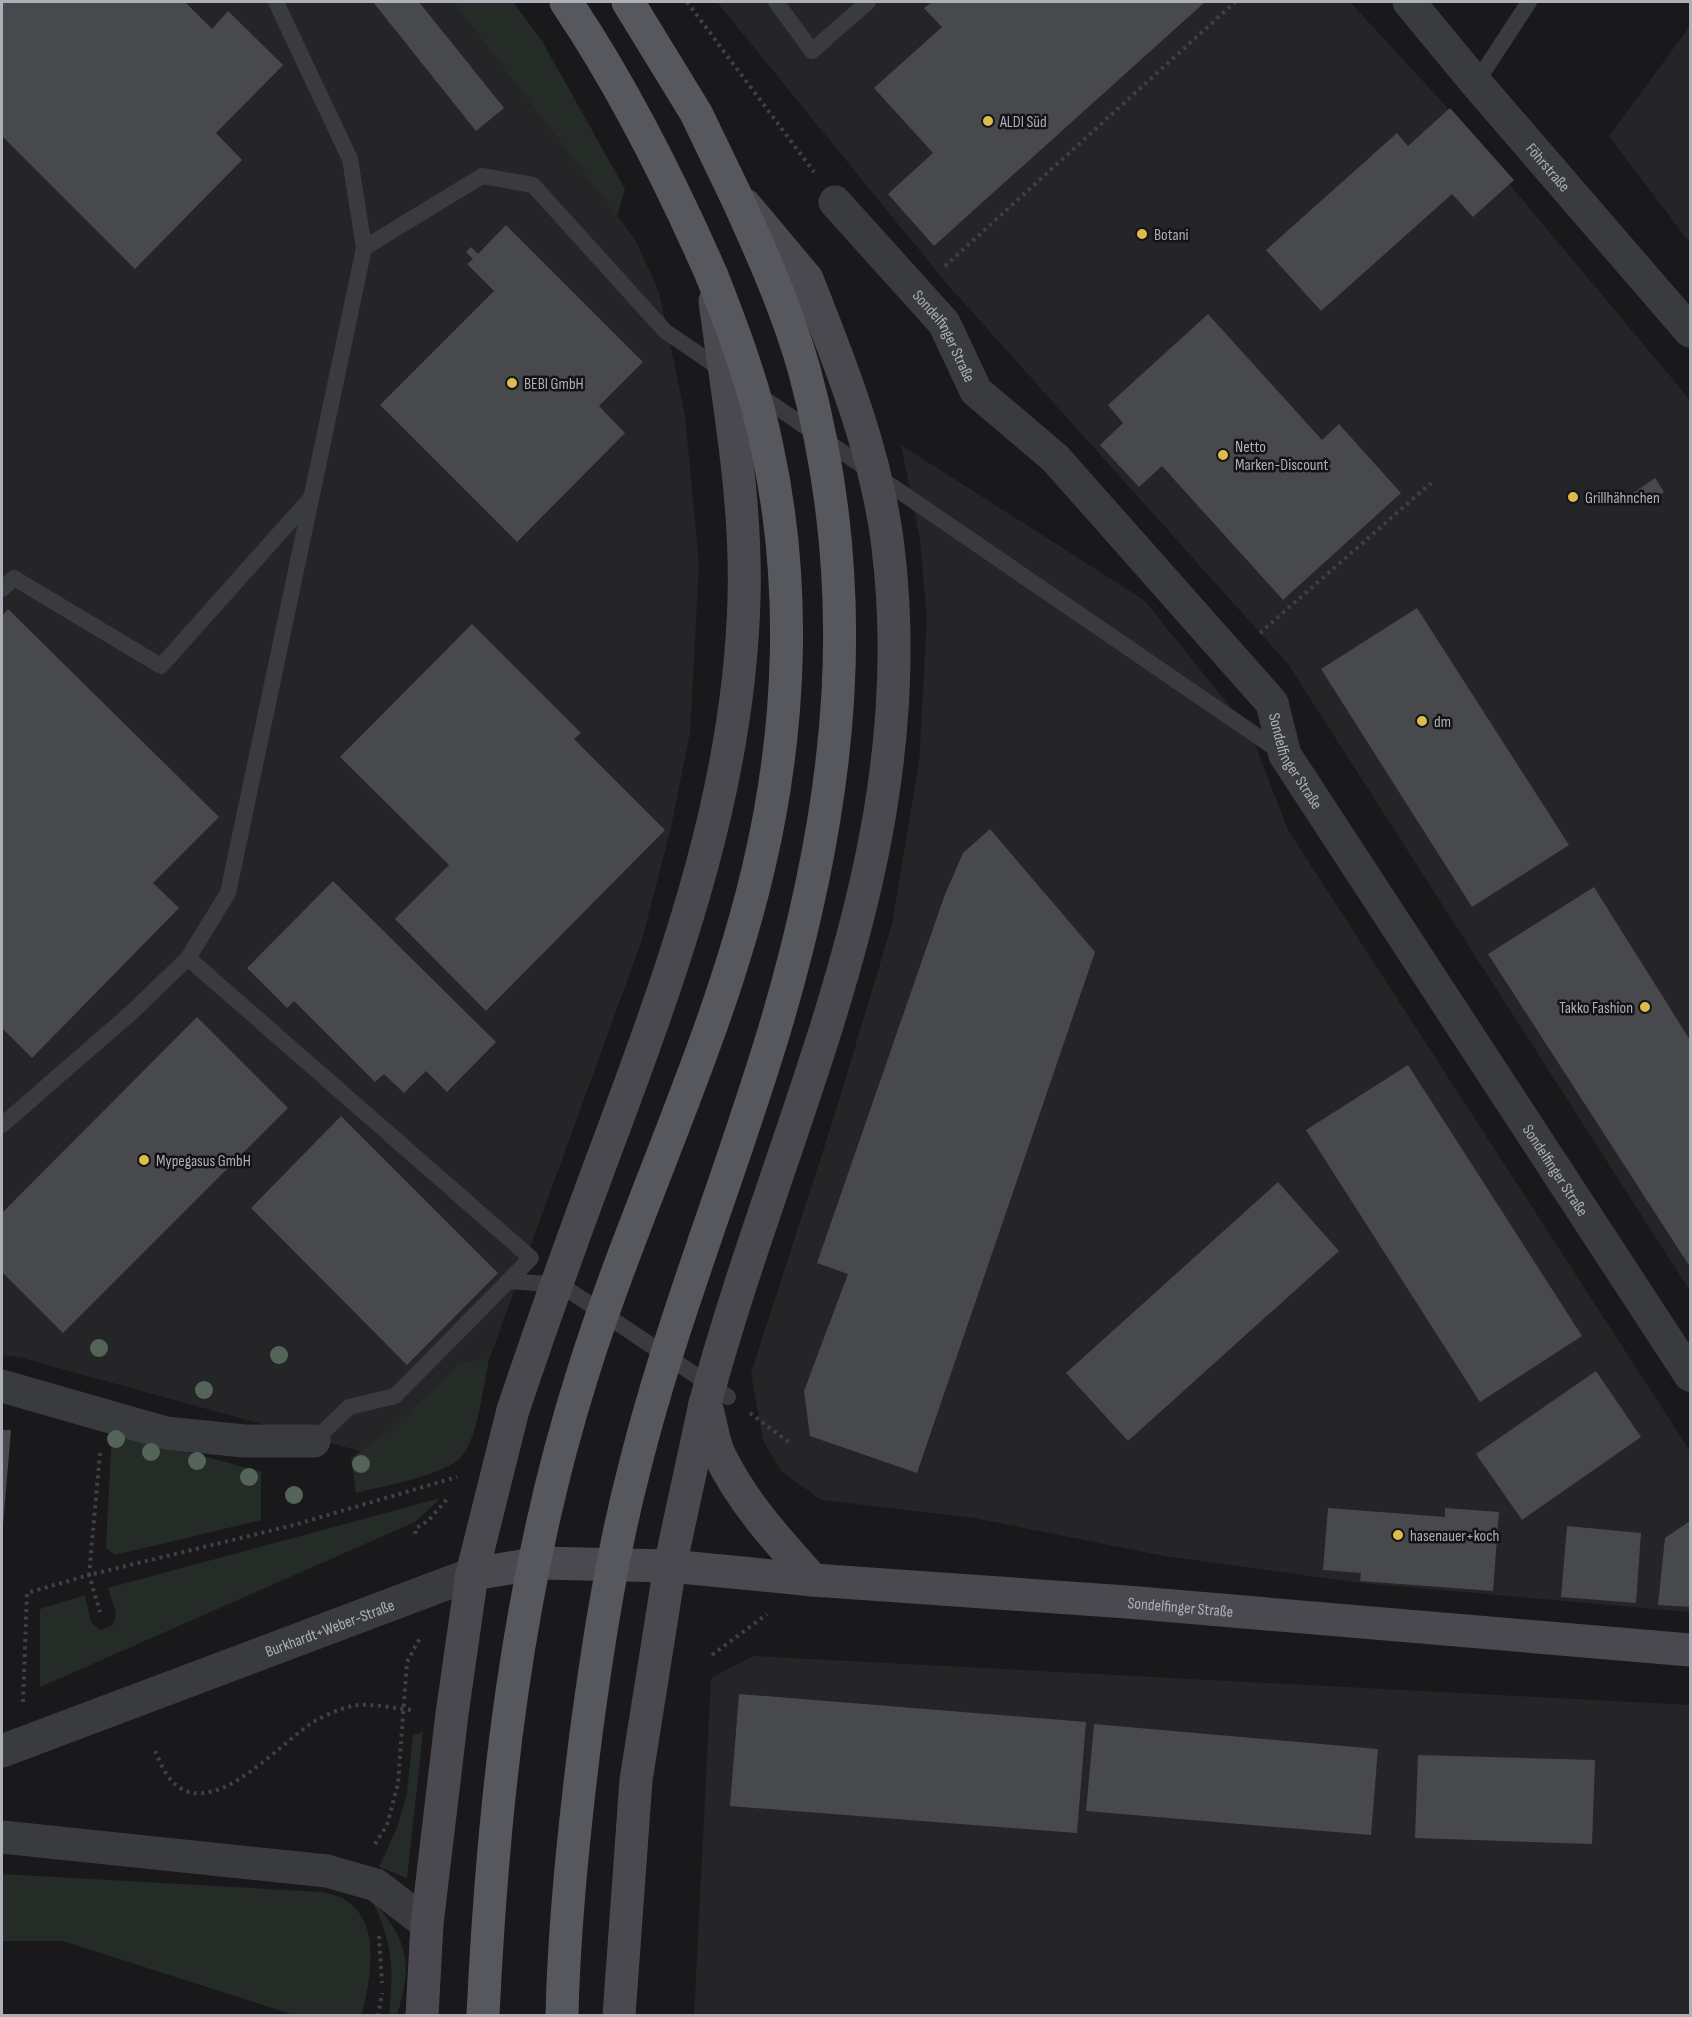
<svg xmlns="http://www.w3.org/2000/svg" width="1692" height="2017" viewBox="0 0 1692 2017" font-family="'Sofia Sans Condensed',sans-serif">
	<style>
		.built { fill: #252527 }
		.green { fill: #252c27 }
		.building { fill: #48494d }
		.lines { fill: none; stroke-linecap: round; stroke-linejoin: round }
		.path { stroke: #404146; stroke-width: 4; stroke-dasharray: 3 4.5; stroke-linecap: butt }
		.service { stroke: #3a3b3f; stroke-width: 16 }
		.minor { stroke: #3a3b3f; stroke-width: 33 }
		.secondary { stroke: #49494f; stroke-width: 33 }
		.primary { stroke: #57575e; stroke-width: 33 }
		.secondary-bridge { stroke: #49494f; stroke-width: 33 }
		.primary-bridge { stroke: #57575e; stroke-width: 33 }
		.tree { fill: #556459 }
		.poi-dot { fill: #ddbc4e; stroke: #141416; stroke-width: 2 }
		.labels { text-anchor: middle; stroke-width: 5; stroke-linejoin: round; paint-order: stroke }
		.poi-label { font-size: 16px; fill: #adafb9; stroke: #141416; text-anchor: start }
		.street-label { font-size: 16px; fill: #adafb9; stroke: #141416 }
	</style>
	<rect width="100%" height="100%" fill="#19191b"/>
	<!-- built -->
	<path class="built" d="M 2,2 L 453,2 L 635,239 L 659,292 L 685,415 L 699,565 L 690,733 L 670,832 L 642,940 L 477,1393 L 410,1465 L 22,1358 L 2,1355 Z
		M 717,2 L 1350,2 L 1514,180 L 1510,185 L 1690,400 L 1690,1291 L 1288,664 L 947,284 Z
		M 1690,26 L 1690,243 L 1609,136 Z
		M 901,445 L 1144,600 L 1250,731 L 1288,830 L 1690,1451 L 1690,1612 L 1360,1583 L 1165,1556 L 975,1518 L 821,1500 L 781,1471 L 763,1440 L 751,1373 L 834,1117 L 892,924 L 919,763 L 927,619 L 920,540 Z
		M 753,1656 L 1690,1705 L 1690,2015 L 694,2016 L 711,1678 Z"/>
	<!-- green -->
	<path class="green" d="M 453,2 L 513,2 L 542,41 L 625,189 L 617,216 Z
		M 489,1359 C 484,1382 477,1447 458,1460 C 433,1478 386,1485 356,1493 L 351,1458 L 385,1434 L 460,1363 Z
		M 112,1431 L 261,1472 L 261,1520 L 115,1555 L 106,1548 Z
		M 441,1498 L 415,1522 L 40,1687 L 40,1609 L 85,1595 L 91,1622 L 100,1630 L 113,1625 L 116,1613 L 108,1588 Z
		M 423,1732 L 407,1878 L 379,1867 L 397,1828 L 407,1793 L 413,1735 Z
		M 2,1874 L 321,1892 C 329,1894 341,1896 347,1901 C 383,1926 369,1981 362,2015 L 294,2015 L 63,1941 L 2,1941 Z
		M 372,1900 C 408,1940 413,1963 397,2015 L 389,2015 C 394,1967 393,1945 372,1900 Z"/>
	<!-- building -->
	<path class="building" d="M 2,2 L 185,2 L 212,29 L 228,11 L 283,65 L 216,133 L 242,160 L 135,269 L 2,136 Z
		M 373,2 L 419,2 L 504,108 L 476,131 Z
		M 932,2 L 1205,2 L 934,246 L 888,194 L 933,153 L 874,88 L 942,27 L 924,8 Z
		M 1450,108 L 1514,180 L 1473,217 L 1452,194 L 1321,311 L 1266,250 L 1397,133 L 1408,146 Z
		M 506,225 L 643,362 L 599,406 L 625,433 L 517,542 L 380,405 L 494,291 L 467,264 L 473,259 L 466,252 L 471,247 L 478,254 Z
		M 1208,314 L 1322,440 L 1339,424 L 1401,493 L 1283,600 L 1162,466 L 1139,487 L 1100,445 L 1123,423 L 1108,405 Z
		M 1655,478 L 1664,492 L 1642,506 L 1633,493 Z
		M 1417,608 L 1569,845 L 1472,907 L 1321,669 Z
		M 8,609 L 219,817 L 153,883 L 179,908 L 32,1058 L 2,1028 L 2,616 Z
		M 472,624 L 581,733 L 574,739 L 665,830 L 486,1011 L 395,919 L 449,865 L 340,757 Z
		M 990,829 L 1095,952 L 917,1473 L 810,1436 L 804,1391 L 848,1274 L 817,1263 L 944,897 L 963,853 Z
		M 333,881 L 496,1042 L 447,1092 L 426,1071 L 404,1093 L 384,1074 L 375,1082 L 294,1001 L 287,1008 L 247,968 Z
		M 1594,887 L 1690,1040 L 1690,1267 L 1488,954 Z
		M 197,1017 L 288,1108 L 63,1333 L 2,1272 L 2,1213 Z
		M 1408,1065 L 1582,1336 L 1480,1402 L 1306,1130 Z
		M 341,1116 L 498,1273 L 407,1365 L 251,1208 Z
		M 1278,1182 L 1339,1251 L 1128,1441 L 1066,1373 Z
		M 1596,1371 L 1641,1437 L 1522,1520 L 1476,1454 Z
		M 2,1430 L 11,1430 L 3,1525 L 2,1525 Z
		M 1328,1508 L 1445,1517 L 1445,1508 L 1499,1512 L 1493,1591 L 1360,1581 L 1361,1573 L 1323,1570 Z
		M 1690,1521 L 1690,1607 L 1658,1605 L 1665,1538 Z
		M 1567,1526 L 1641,1533 L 1636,1603 L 1561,1597 Z
		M 739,1694 L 1086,1722 L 1077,1833 L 730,1806 Z
		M 1094,1724 L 1378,1749 L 1371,1835 L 1086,1811 Z
		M 1418,1755 L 1595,1760 L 1592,1844 L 1415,1838 Z"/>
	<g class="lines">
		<!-- path -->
		<path class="path" d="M 687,2 L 814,172
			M 945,266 L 1235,2
			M 1260,633 L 1431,483
			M 750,1413 L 790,1443
			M 100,1453 L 89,1575 L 294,1525 L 457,1477
			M 415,1534 L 416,1528 L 428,1521 L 448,1498
			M 712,1655 L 767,1614
			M 23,1702 L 27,1593 L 89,1575 L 100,1612
			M 155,1751 C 159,1760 164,1772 170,1779 C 210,1827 282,1740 315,1721 C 326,1715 341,1708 353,1706 C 368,1702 398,1709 413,1710
			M 375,1844 L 387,1825 L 398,1784 L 407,1662 L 421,1636
			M 379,1936 L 382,1983
			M 378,2016 L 382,1993"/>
		<!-- service -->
		<path class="service" d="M 776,2 L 812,51 L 868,2
			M 1476,83 L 1529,2
			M 364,248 L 482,176 L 533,185 L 665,331 L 725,372
			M 756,393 L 1282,753
			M 2,589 L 14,578 L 161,666 L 311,498
			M 188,958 L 531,1258 L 395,1396 L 349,1407 L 314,1441
			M 2,1125 L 132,1012 L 188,958 L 228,893 L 364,248 L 350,159 L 276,2
			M 508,1281 L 561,1285 L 728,1397"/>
		<!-- minor -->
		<g class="minor">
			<path id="s1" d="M 1409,2 L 1476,83 L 1690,331"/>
			<path id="s2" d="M 835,202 L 944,323 L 976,391 L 1055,458 L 1272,703 L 1285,755 L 1690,1375"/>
			<path d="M 2,1386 L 166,1433 L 244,1441 L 314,1441"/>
			<path id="s3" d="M 2,1751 L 472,1574"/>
			<path d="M 2,1837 L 327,1871 L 376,1885 L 427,1924"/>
		</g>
		<!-- secondary -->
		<g class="secondary">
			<path d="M 745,205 L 807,279"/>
			<path d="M 707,1409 C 711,1423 713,1440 719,1454 C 742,1502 778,1541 813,1580"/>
			<path id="s4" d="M 472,1574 L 541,1563 L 670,1566 L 813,1580 L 1127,1602 L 1690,1650"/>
			<path d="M 422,2016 L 427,1924 L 452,1714 L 472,1574 L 513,1410"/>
			<path d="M 619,2016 L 636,1780 L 670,1566 L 705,1404"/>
		</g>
		<!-- primary -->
		<path class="primary" d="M 566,2 C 624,88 670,180 712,276
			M 628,2 L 696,113 L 735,194"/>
		<!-- secondary-bridge -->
		<path class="secondary-bridge" d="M 705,1404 C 782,1116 926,856 888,547 C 877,455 841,365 807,279
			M 513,1410 C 545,1315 579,1221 614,1128 C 678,956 739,785 744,599 C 747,499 728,400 715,301"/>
		<!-- primary-bridge -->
		<path class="primary-bridge" d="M 483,2016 C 493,1801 517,1582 582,1376 C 635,1205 718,1042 759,866 C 791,729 797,585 767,447 C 755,388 734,332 712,276
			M 562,2016 C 564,1921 574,1828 586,1734 C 598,1644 612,1554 635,1466 C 673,1314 734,1168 778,1018 C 842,799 865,592 804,369 C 787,309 761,251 735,194"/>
	</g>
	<!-- trees -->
	<g class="tree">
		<circle cx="99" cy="1348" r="9"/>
		<circle cx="279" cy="1355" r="9"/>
		<circle cx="204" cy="1390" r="9"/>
		<circle cx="116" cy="1439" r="9"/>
		<circle cx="151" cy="1452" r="9"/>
		<circle cx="197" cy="1461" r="9"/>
		<circle cx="361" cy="1464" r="9"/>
		<circle cx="249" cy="1477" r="9"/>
		<circle cx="294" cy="1495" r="9"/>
	</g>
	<!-- markers -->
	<g class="poi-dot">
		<circle cx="988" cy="121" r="6"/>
		<circle cx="1142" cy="234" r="6"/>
		<circle cx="512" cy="383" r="6"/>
		<circle cx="1223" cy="455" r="6"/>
		<circle cx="1573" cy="497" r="6"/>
		<circle cx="1422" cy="721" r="6"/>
		<circle cx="1645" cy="1007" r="6"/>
		<circle cx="144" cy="1160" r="6"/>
		<circle cx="1398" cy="1535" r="6"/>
	</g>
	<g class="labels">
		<!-- poi labels -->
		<g class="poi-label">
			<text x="1000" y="127">ALDI Süd</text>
			<text x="1154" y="240">Botani</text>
			<text x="524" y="389">BEBI GmbH</text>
			<text x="1235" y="452">Netto<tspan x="1235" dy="18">Marken-Discount</tspan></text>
			<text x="1585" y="503">Grillhähnchen</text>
			<text x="1434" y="727">dm</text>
			<text x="1633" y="1013" text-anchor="end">Takko Fashion</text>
			<text x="156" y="1166">Mypegasus GmbH</text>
			<text x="1410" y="1541">hasenauer+koch</text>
		</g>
		<!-- street labels -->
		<g class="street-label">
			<text dy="6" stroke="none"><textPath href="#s1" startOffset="216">Föhrstraße</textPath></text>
			<text dy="6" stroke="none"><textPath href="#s2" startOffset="174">Sondelfinger Straße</textPath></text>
			<text dy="6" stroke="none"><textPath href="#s2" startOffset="732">Sondelfinger Straße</textPath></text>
			<text dy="6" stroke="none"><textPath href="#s2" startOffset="1218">Sondelfinger Straße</textPath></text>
			<text dy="6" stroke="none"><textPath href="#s4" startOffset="711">Sondelfinger Straße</textPath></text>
			<text dy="6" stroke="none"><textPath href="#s3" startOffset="350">Burkhardt+Weber-Straße</textPath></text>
		</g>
	</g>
	<!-- border -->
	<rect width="1692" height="2017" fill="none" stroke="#adafb9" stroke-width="6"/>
</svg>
